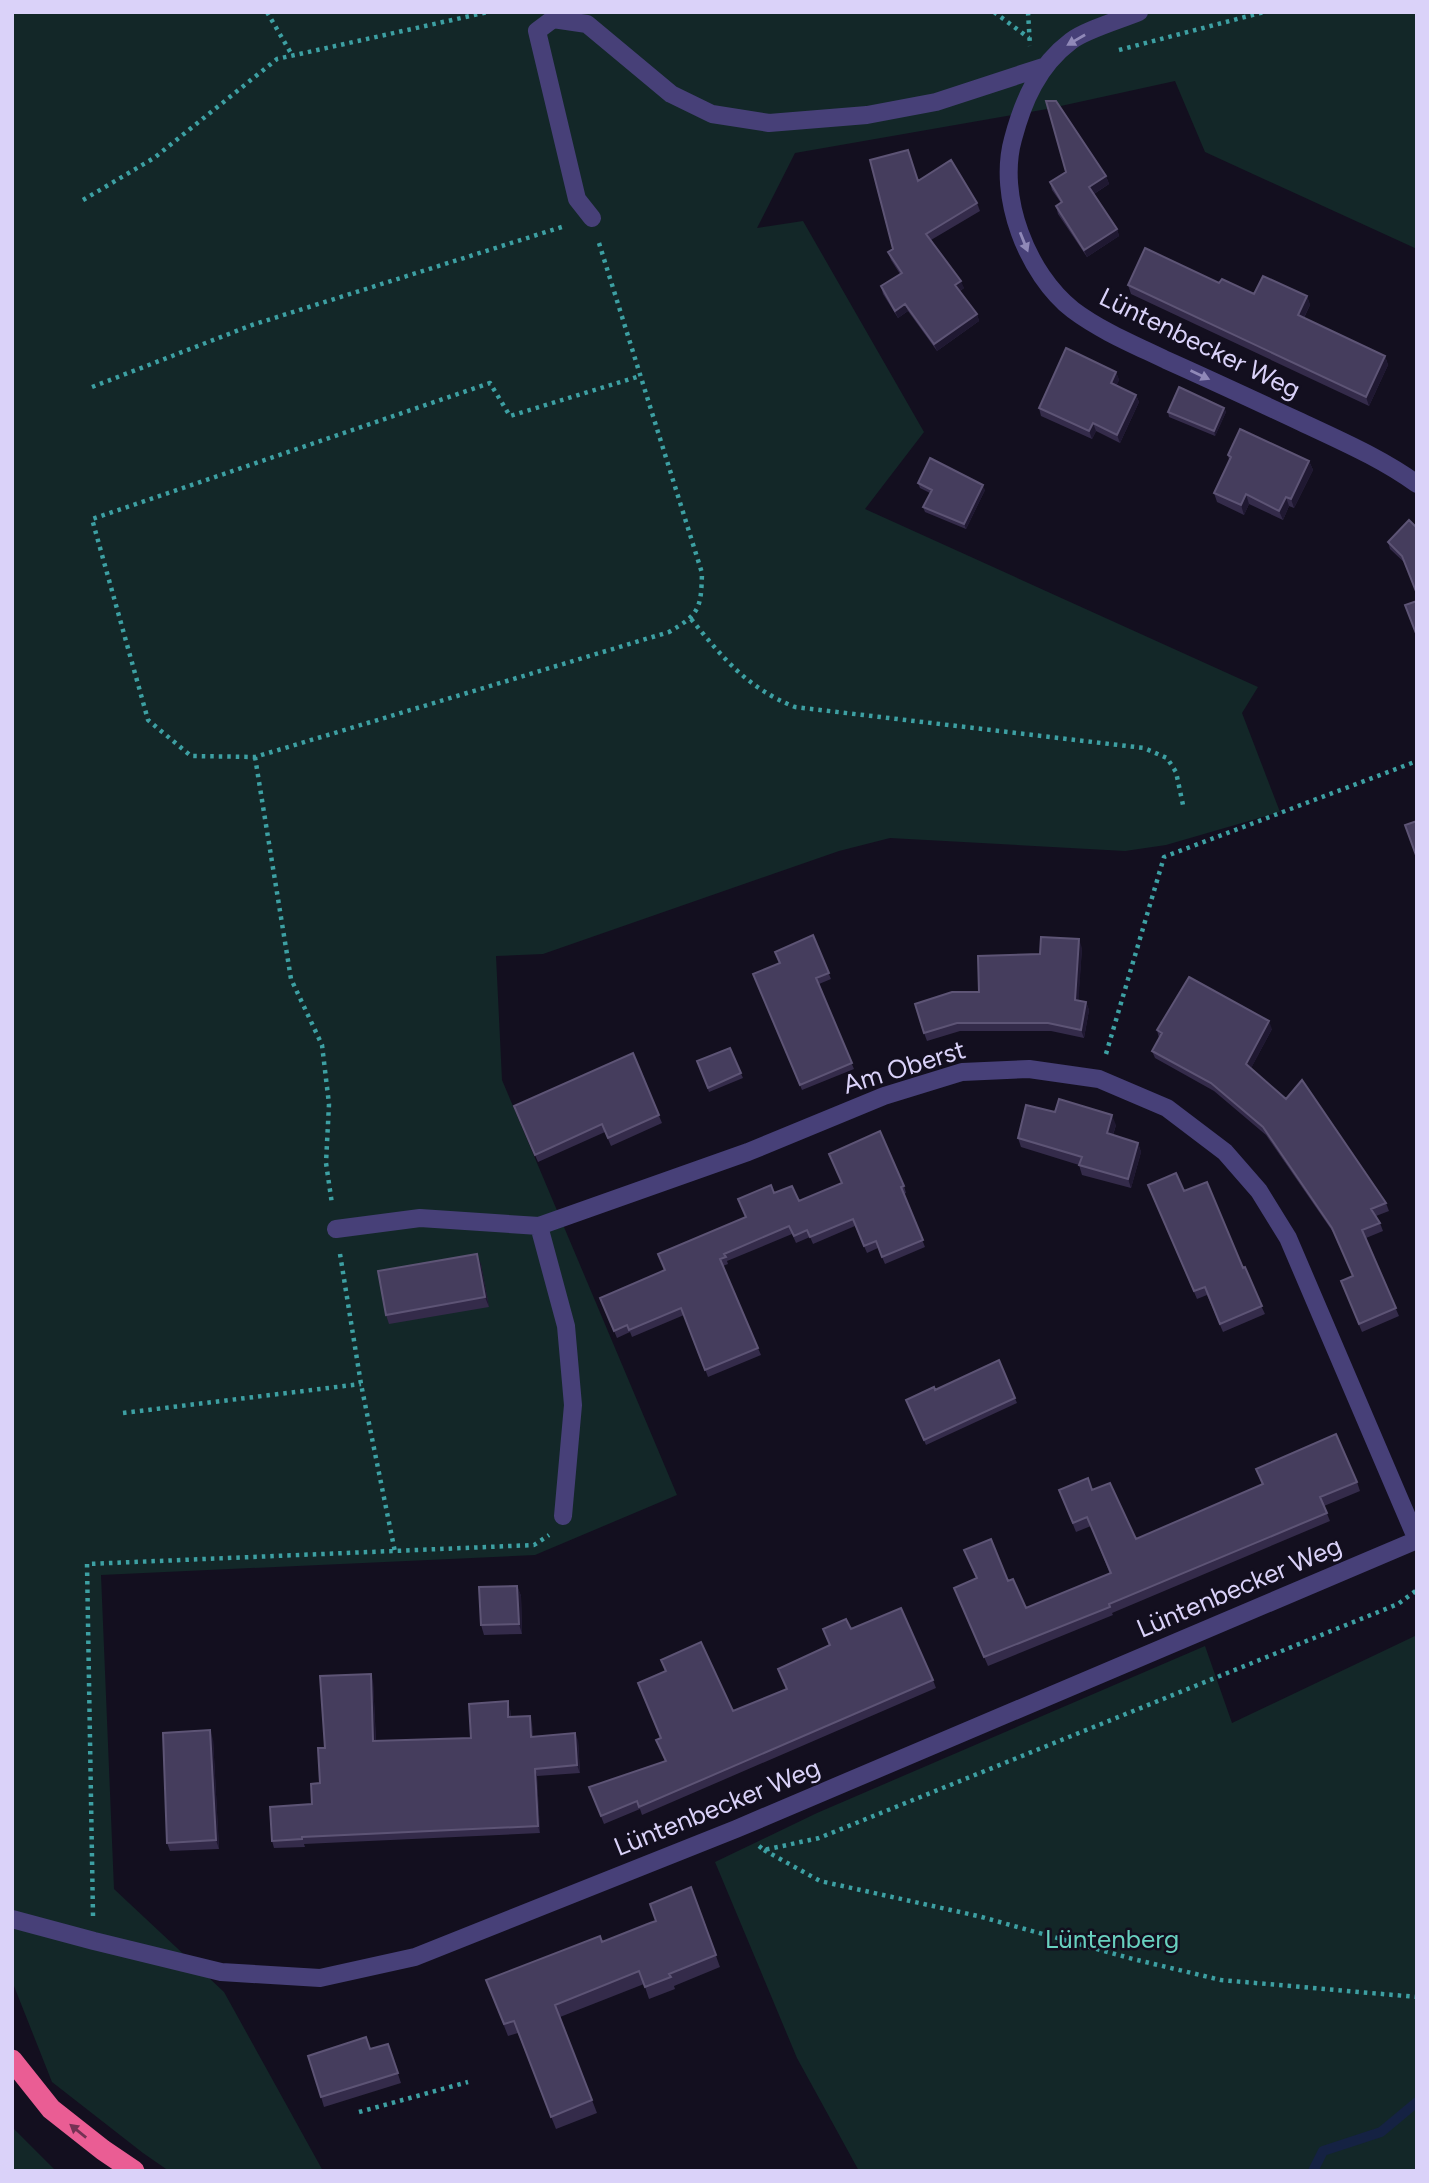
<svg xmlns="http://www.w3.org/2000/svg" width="1429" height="2183" viewBox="0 0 1429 2183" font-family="Figtree,sans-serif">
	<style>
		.green { fill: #132728 }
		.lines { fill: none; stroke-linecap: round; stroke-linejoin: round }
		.stream { stroke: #152243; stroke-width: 10 }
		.path { stroke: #3da0a3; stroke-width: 4.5; stroke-dasharray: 3.5 5; stroke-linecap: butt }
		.minor { stroke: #474078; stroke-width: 18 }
		.highway { stroke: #ea5d94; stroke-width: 21 }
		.wall { fill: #342b4a }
		.shaded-wall { fill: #1f1831 }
		.building { fill: #453d5d; stroke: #5d5475; stroke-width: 2 }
		.oneway { fill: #9089b8 }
		.oneway2 { fill: #743254 }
		.labels { text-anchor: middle; stroke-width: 5; stroke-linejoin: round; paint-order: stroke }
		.street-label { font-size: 26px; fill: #dad2f9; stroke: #130f1f }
		.park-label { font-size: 26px; fill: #68d0bf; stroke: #130f1f }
	</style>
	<rect width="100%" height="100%" fill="#130f1f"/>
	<!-- green -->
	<path class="green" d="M 12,12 L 1417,12 L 1417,249 L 1205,152 L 1175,81 L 1047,109 L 795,153 L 757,228 L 803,221 L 924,432 L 865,509 L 1258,687 L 1242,713 L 1280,812 L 1166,845 L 1125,851 L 890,838 L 839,851 L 543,954 L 496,956 L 502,1080 L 677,1495 L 535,1555 L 101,1575 L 114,1889 L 224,1992 L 323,2171 L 169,2171 L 143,2153 L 52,2082 L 12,1981 Z
		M 1417,1635 L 1417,2171 L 859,2171 L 797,2058 L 715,1862 L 817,1813 L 1205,1646 L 1232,1723 Z
		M 12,2127 L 56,2171 L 12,2171 Z"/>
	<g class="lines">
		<!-- stream -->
		<path class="stream" d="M 1313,2171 L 1323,2151 L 1381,2132 L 1417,2102"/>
		<!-- path -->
		<path class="path" d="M 267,12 L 292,55
			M 994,12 L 1029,38
			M 1028,12 L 1030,46
			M 1119,50 L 1264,12
			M 83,200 L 154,158 L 277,59 L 488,12
			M 599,243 L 702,573 C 701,608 700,614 669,632 L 255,757 L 191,756 L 148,720 L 92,519 L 490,383 L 510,416 L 640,376
			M 92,387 L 252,325 L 565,226
			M 691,619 C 723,658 747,688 795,707 L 1144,748 L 1167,758 L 1176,772 L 1183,805
			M 255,757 L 291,979 L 322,1045 L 329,1104 L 326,1163 L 332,1204
			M 1106,1054 L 1164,857 L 1417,761
			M 340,1254 L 361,1384 L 395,1552
			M 123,1413 L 361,1384
			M 759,1846 L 764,1850 L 819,1838 L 1398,1604 L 1417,1590
			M 764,1850 L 820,1881 L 978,1916 L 1133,1959 L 1221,1980 L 1417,1997
			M 93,1916 L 87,1564 L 534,1545 L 549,1535
			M 359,2112 L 468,2082"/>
		<!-- minor -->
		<path class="minor" d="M 1139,12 C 1120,20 1085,30 1071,41 C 1038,66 1023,101 1013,139 C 997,196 1027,274 1073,310 C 1101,331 1135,345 1166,360 C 1211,380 1256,401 1301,422 C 1341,441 1381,458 1417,484
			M 592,218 L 577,199 L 537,31 L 553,19 L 587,24 L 671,94 L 712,114 L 769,123 L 867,115 L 936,102 L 1043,67
			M 539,1226 L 566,1326 L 573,1405 L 563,1516
			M 336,1229 L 420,1218 L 539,1226 L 748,1152 L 884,1096 L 962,1072 L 1029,1069 L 1099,1079 L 1167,1108 L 1225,1152 L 1259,1191 L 1288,1238 L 1417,1540
			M 12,1919 L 94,1941 L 221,1972 L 320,1978 L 415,1957 L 736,1829 L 1417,1540"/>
		<!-- highway -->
		<path class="highway" d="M 12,2060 L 51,2109 L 103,2150 L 134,2171"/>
	</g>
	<!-- wall -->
	<path class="wall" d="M 1106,176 L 1109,184 L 1094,194 L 1117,229 L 1119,236 L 1087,257 L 1058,214 L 1056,206 L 1061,203 L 1052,190 L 1050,182 Z
		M 918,180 L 977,203 L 980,211 L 931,240 L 964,288 L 960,291 L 977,314 L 979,321 L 937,351 L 908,311 L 898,318 L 883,294 L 881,286 L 900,274 L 891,260 L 888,252 L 893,249 Z
		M 1219,283 L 1254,294 L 1307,296 L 1310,305 L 1304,318 L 1385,356 L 1388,365 L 1369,406 L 1131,294 L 1128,285 Z
		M 1116,372 L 1119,380 L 1116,386 L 1136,395 L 1139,402 L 1120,443 L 1096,431 L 1092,439 L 1041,416 L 1039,408 Z
		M 1224,408 L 1226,412 L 1215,436 L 1169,417 L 1168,412 Z
		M 1228,455 L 1309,461 L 1313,470 L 1294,508 L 1289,506 L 1283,520 L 1249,504 L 1244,515 L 1217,502 L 1214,493 L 1229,460 Z
		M 918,483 L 985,490 L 966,529 L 925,512 L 923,507 L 930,493 L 920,488 Z
		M 1417,528 L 1405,563 L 1390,549 L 1388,542 Z
		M 813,935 L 831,979 L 819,984 L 854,1069 L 802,1090 L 753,974 L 780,963 Z
		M 1082,948 L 1078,1001 L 1086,1002 L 1089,1010 L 1084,1038 L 1051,1031 L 960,1031 L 927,1041 L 924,1033 L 979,992 L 1040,954 Z
		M 1272,1029 L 1251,1068 L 1386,1203 L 1389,1211 L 1376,1216 L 1380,1223 L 1383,1231 L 1366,1238 L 1399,1316 L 1362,1332 L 1344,1289 L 1353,1276 L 1335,1235 L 1266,1135 L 1214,1091 L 1155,1058 L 1152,1051 L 1159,1038 L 1157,1030 Z
		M 730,1048 L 743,1078 L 709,1092 L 697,1061 Z
		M 633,1053 L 662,1123 L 611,1146 L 605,1132 L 538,1162 L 517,1114 Z
		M 1055,1112 L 1116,1125 L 1113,1135 L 1138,1143 L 1141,1152 L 1131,1188 L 1082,1175 L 1079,1165 L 1021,1147 L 1018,1138 Z
		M 904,1186 L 906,1193 L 904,1194 L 925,1247 L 885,1264 L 878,1248 L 867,1253 L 855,1226 L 813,1244 L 810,1237 L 796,1243 L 792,1234 L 727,1261 L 728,1264 L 723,1266 L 761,1355 L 708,1377 L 684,1315 L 632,1337 L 630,1332 L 617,1338 L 600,1298 L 664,1270 L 745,1217 L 774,1193 L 799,1201 Z
		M 1184,1191 L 1243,1268 L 1265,1314 L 1223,1332 L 1207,1295 L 1197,1299 L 1151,1193 Z
		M 481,1264 L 489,1307 L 389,1324 L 386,1315 Z
		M 999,1360 L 1017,1403 L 926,1445 L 906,1400 L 935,1390 Z
		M 1256,1469 L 1357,1482 L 1360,1491 L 1324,1506 L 1330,1521 L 1112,1613 L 1113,1615 L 988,1666 L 954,1588 L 976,1578 L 964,1550 L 1026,1608 L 1110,1574 L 1091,1526 L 1076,1532 L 1059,1490 L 1092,1490 L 1136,1539 L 1262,1485 Z
		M 517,1586 L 521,1596 L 522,1634 L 484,1635 L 481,1625 Z
		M 851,1629 L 933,1680 L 936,1688 L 642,1815 L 640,1809 L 604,1824 L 589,1787 L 665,1761 L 656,1740 L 786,1690 L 830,1646 Z
		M 373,1681 L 376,1741 L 471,1738 L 510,1709 L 511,1717 L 532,1724 L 533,1736 L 578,1740 L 580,1773 L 537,1776 L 540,1833 L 304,1844 L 305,1847 L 274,1848 L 272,1841 L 312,1804 L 320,1783 L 325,1748 Z
		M 213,1739 L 219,1849 L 170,1851 L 167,1843 Z
		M 691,1887 L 720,1967 L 674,1986 L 675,1989 L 649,1999 L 644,1984 L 560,2017 L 597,2113 L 556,2129 L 518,2033 L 508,2036 L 486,1980 L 602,1942 L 656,1921 Z
		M 388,2044 L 401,2083 L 324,2107 L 321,2097 L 371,2049 Z"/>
	<!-- shaded-wall -->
	<path class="shaded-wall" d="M 1106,176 L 1109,184 L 1092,195 L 1089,187 Z
		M 1117,229 L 1119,236 L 1087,257 L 1084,250 Z
		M 961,281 L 964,288 L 958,292 L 955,285 Z
		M 1307,296 L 1310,305 L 1301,323 L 1298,315 Z
		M 905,304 L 908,311 L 898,318 L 895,311 Z
		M 977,314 L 979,321 L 937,351 L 934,344 Z
		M 1385,356 L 1388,365 L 1369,406 L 1366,397 Z
		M 1116,372 L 1119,380 L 1114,391 L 1111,383 Z
		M 1136,395 L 1139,402 L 1120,443 L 1117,435 Z
		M 1224,408 L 1226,412 L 1215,436 L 1214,431 Z
		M 1093,423 L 1096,431 L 1092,439 L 1089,431 Z
		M 1309,461 L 1313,470 L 1294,508 L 1291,499 Z
		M 983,485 L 985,490 L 966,529 L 964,524 Z
		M 1246,494 L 1249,504 L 1244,515 L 1241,505 Z
		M 1286,497 L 1289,506 L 1283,520 L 1279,511 Z
		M 1079,939 L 1082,948 L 1078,1009 L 1075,1000 Z
		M 1086,1002 L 1089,1010 L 1084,1038 L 1081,1030 Z
		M 1269,1021 L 1272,1029 L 1249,1072 L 1246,1064 Z
		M 1112,1115 L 1116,1125 L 1110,1143 L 1107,1133 Z
		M 1138,1143 L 1141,1152 L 1131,1188 L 1128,1179 Z
		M 477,1254 L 481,1264 L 489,1307 L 485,1297 Z
		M 517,1586 L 521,1596 L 522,1634 L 519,1624 Z
		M 371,1674 L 373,1681 L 376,1748 L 373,1741 Z
		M 508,1701 L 510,1709 L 511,1724 L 508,1717 Z
		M 530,1716 L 532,1724 L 533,1744 L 531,1737 Z
		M 210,1730 L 213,1739 L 219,1849 L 216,1840 Z
		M 575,1733 L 578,1740 L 580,1773 L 577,1765 Z
		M 535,1769 L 537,1776 L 540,1833 L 538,1826 Z"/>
	<!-- building -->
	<path class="building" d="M 1046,101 L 1056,101 L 1106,176 L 1089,187 L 1117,229 L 1084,250 L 1056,206 L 1062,202 L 1050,182 L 1066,172 Z
		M 908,150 L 918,181 L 951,160 L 977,203 L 926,234 L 961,281 L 955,285 L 977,314 L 934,344 L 905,304 L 895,311 L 881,286 L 902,273 L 888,252 L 893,249 L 870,160 Z
		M 1145,248 L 1219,283 L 1222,279 L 1254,294 L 1263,276 L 1307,296 L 1298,315 L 1385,356 L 1366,397 L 1128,285 Z
		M 1066,348 L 1116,372 L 1111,383 L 1136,395 L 1117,435 L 1093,423 L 1089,431 L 1039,408 Z
		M 1179,387 L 1224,408 L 1214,431 L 1168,412 Z
		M 1240,429 L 1309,461 L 1291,499 L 1286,497 L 1279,511 L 1246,494 L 1241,505 L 1214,493 L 1231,457 L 1228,455 Z
		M 930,458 L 983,485 L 964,524 L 923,507 L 932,490 L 918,483 Z
		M 1409,520 L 1417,528 L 1417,594 L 1402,556 L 1388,542 Z
		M 1417,601 L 1417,636 L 1405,605 Z
		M 1417,821 L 1417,858 L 1405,825 Z
		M 813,935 L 829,973 L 816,978 L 852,1063 L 800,1085 L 753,974 L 780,963 L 775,952 Z
		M 1041,937 L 1079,939 L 1075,1000 L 1086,1002 L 1081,1030 L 1048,1023 L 957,1023 L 924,1033 L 915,1004 L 952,992 L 979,992 L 978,956 L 1040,954 Z
		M 1189,977 L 1269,1021 L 1246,1064 L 1286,1099 L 1302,1080 L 1386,1203 L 1371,1209 L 1380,1223 L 1362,1230 L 1396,1308 L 1359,1324 L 1341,1281 L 1353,1276 L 1332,1228 L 1263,1127 L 1211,1083 L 1152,1051 L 1162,1033 L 1157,1030 Z
		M 730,1048 L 741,1073 L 708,1088 L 697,1061 Z
		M 633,1053 L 659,1115 L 608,1138 L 602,1124 L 535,1155 L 514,1106 Z
		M 1059,1099 L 1112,1115 L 1107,1133 L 1138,1143 L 1128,1179 L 1079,1165 L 1082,1157 L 1018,1138 L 1026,1105 L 1055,1112 Z
		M 880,1131 L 904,1186 L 901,1187 L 923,1240 L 882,1257 L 876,1241 L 864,1246 L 853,1219 L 810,1237 L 807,1230 L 794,1236 L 789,1226 L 724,1254 L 726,1257 L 720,1259 L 758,1348 L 705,1370 L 681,1308 L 629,1330 L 627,1325 L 614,1331 L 600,1298 L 665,1270 L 658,1254 L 746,1217 L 738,1199 L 771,1185 L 774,1193 L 792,1186 L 799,1201 L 842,1183 L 829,1154 Z
		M 1176,1173 L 1184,1191 L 1207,1182 L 1243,1268 L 1245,1267 L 1262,1306 L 1220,1324 L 1205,1287 L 1194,1291 L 1148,1185 Z
		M 477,1254 L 485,1297 L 386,1315 L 378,1271 Z
		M 999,1360 L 1015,1398 L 924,1440 L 906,1400 L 934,1387 L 935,1390 Z
		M 1336,1434 L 1357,1482 L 1320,1497 L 1327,1513 L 1109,1604 L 1110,1607 L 984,1657 L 954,1588 L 977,1578 L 964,1550 L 991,1539 L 1008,1581 L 1013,1579 L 1026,1608 L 1111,1573 L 1087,1517 L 1073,1523 L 1059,1490 L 1088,1478 L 1092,1490 L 1110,1483 L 1136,1539 L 1263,1484 L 1256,1469 Z
		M 517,1586 L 519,1624 L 481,1625 L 479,1587 Z
		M 901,1608 L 933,1680 L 639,1807 L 637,1801 L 601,1816 L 589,1787 L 666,1761 L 656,1740 L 661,1738 L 638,1683 L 666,1671 L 661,1660 L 701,1642 L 733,1711 L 787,1689 L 778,1669 L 830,1645 L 823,1629 L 846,1619 L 851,1629 Z
		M 371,1674 L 373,1741 L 471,1738 L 469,1704 L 508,1701 L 508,1717 L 530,1716 L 531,1737 L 575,1733 L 577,1765 L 535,1769 L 538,1826 L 302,1837 L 302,1839 L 272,1841 L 270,1807 L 312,1804 L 311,1784 L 320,1783 L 318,1748 L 325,1748 L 320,1676 Z
		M 210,1730 L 216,1840 L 167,1843 L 163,1733 Z
		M 691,1887 L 716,1955 L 669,1974 L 671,1977 L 645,1987 L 639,1971 L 555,2005 L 592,2100 L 551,2117 L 514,2021 L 504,2024 L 486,1980 L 600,1936 L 602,1942 L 650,1923 L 656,1921 L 650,1904 Z
		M 366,2037 L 370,2049 L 388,2044 L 398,2073 L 321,2097 L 308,2056 Z"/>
	<!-- one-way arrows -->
	<defs><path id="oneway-solid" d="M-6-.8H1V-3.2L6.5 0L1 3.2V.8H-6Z" transform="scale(1.75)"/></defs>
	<g class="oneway">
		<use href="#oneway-solid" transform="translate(1076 40) rotate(150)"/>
		<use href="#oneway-solid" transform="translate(1024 242) rotate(68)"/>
		<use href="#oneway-solid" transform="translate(1200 375) rotate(25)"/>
	</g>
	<use class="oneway2" href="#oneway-solid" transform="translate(78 2131) rotate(-141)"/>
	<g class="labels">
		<!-- street labels -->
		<g class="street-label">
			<text transform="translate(1200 343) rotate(26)" y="9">Lüntenbecker Weg</text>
			<text transform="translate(904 1067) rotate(-17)" y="9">Am Oberst</text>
			<text transform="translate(1239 1587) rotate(-23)" y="9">Lüntenbecker Weg</text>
			<text transform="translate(717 1807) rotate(-22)" y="9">Lüntenbecker Weg</text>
		</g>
		<!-- park labels -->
		<g class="park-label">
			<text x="1112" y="1948">Lüntenberg</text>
		</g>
	</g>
	<!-- border -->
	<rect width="1429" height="2183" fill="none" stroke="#dad2f9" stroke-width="28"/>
</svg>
